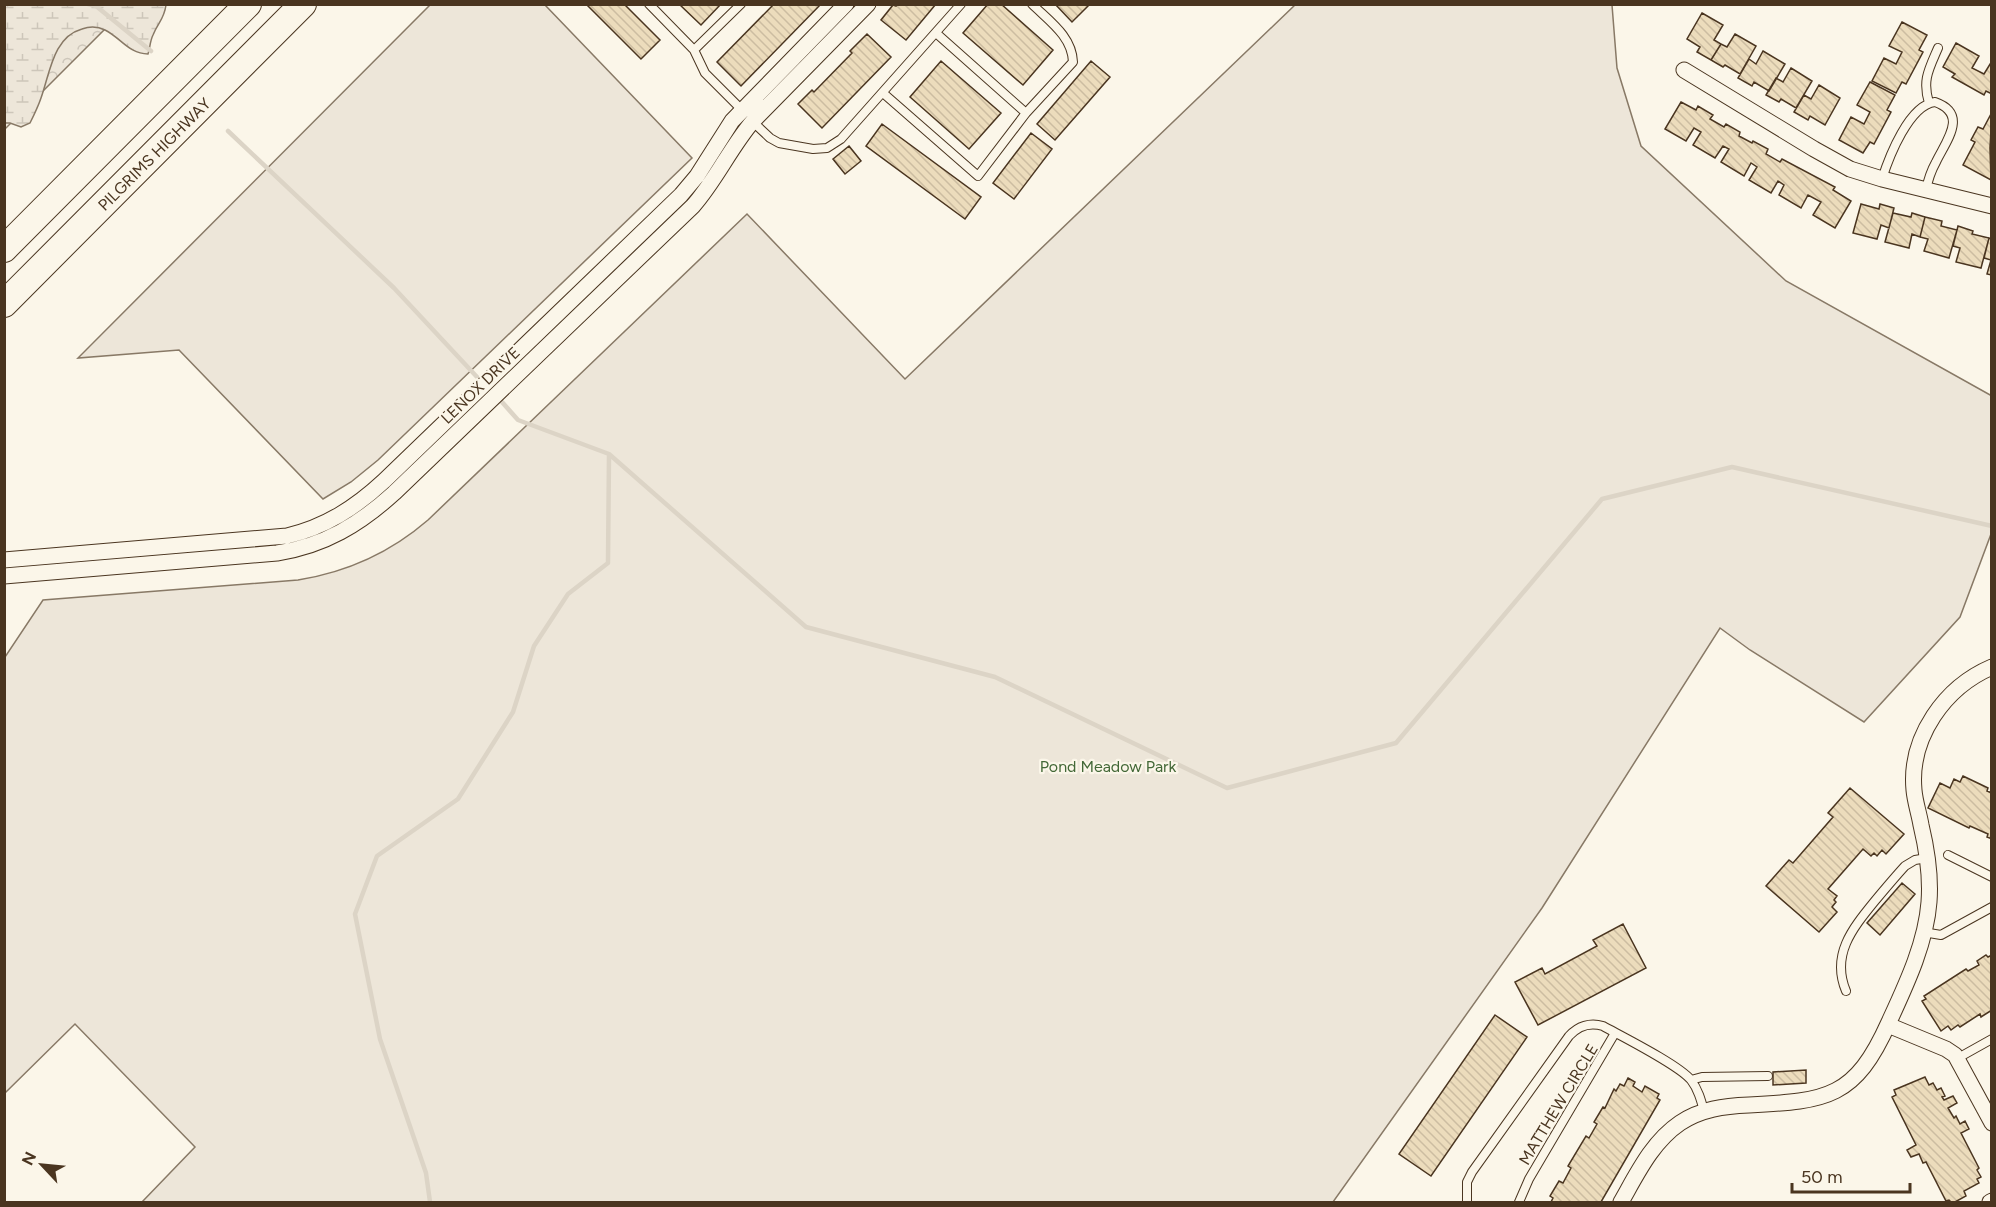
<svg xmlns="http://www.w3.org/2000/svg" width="1996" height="1207" viewBox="0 0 1996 1207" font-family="Figtree,sans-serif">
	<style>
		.green { fill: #ede6d9; stroke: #887966; stroke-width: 1.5 }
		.forest { fill: url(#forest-crowns); stroke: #887966; stroke-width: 1.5 }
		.wetland { fill: url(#wetland-marsh); stroke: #887966; stroke-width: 1.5 }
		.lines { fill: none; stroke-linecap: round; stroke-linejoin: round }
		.stream { stroke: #dcd4c6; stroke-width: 4.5 }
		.building { fill: url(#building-back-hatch); stroke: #4a3520; stroke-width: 1.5 }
		.lane-casing { stroke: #4a3520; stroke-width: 10 }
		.street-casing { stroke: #4a3520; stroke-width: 17 }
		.highway-casing { stroke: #4a3520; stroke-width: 28 }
		.lane { stroke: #fbf6e9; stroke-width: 8 }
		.street { stroke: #fbf6e9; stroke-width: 15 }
		.highway { stroke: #fbf6e9; stroke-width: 26 }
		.labels { text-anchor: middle; stroke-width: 4.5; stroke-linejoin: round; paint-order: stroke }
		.street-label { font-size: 16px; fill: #4a3520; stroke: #fbf6e9 }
		.park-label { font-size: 16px; fill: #436837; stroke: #fbf6e9 }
	</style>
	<defs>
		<pattern id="forest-crowns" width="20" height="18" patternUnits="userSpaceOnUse" patternTransform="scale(1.5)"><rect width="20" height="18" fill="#ede6d9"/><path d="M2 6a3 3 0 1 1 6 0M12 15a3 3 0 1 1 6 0" fill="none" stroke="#cdc6ba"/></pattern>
		<pattern id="wetland-marsh" width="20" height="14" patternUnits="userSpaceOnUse" patternTransform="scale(1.5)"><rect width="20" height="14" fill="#ede6d9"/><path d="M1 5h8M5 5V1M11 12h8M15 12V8" fill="none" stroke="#cdc6ba"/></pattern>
		<pattern id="building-back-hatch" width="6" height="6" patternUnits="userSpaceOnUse" patternTransform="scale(1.5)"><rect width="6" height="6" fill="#ecdcbc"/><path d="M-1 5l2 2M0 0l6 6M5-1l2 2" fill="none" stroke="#ccbda1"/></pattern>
	</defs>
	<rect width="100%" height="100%" fill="#fbf6e9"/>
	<!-- green -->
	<path class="green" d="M 430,5 L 545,5 L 692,158 L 378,460 L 351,482 L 323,499 L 179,350 L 78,358 Z
		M 1295,5 L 1612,5 L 1617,68 L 1641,146 L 1786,281 L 1992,396 L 1991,534 L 1960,617 L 1864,722 L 1750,650 L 1720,628 L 1542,908 L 1333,1202 L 142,1202 L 195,1147 L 75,1024 L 5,1093 L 5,657 L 43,600 L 298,580 C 348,572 390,553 428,520 L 747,214 L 905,379 Z"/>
	<!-- forest -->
	<path class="forest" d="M 5,5 L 129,5 L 5,129 Z"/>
	<!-- wetland -->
	<path class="wetland" d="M 5,4 L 166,4 L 166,5 C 164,20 158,22 153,35 C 150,41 150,48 148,54 C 129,54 121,38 105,30 C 97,26 90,26 82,29 C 53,37 50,73 41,98 C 38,107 34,115 30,123 L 21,127 L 10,123 L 5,123 Z"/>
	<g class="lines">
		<!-- stream -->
		<path class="stream" d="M 88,4 L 96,6 L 151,51
			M 228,131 L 394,288 L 477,377
			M 502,402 L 518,420 L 609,454 L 806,627 L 995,677 L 1227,788 L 1396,743 L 1602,499 L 1732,467 L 1992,526
			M 430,1202 L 426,1173 L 380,1039 L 355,914 L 377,856 L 458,799 L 513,712 L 534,646 L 568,594 L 608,563 L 609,454"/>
	</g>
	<!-- building -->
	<path class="building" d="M 586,4 L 624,4 L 660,40 L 641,59 Z
		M 679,4 L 721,4 L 701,25 Z
		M 774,4 L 821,4 L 741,86 L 717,62 Z
		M 897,4 L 936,4 L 906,40 L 881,20 L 893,5 L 896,6 Z
		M 988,4 L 1001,4 L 1053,50 L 1023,85 L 963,33 Z
		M 1055,4 L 1090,4 L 1072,22 Z
		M 1702,13 L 1723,25 L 1714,40 L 1721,44 L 1711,60 L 1697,52 L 1700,47 L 1687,39 Z
		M 1902,22 L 1927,35 L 1919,50 L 1923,52 L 1906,84 L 1902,82 L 1896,93 L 1872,81 L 1884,58 L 1896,64 L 1902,52 L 1889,46 Z
		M 867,34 L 891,57 L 822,128 L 798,104 L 812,90 L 814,92 L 852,53 L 850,51 Z
		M 1735,34 L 1756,46 L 1740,74 L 1725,65 L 1723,67 L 1711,60 L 1721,44 L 1727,47 Z
		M 1956,43 L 1979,56 L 1972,68 L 1984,74 L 1992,61 L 1992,94 L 1986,91 L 1984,95 L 1952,77 L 1955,74 L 1943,67 Z
		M 1763,51 L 1785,64 L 1769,91 L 1754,82 L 1752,86 L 1738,78 L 1749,59 L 1756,64 Z
		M 941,61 L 1001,113 L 969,149 L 910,97 Z
		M 1091,61 L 1110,77 L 1055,140 L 1037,124 Z
		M 1791,68 L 1812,81 L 1796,108 L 1781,99 L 1779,102 L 1766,95 L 1776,78 L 1783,82 Z
		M 1870,82 L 1895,95 L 1887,110 L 1891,112 L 1874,144 L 1870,142 L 1863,153 L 1839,140 L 1851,117 L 1864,124 L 1870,112 L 1857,105 Z
		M 1819,85 L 1840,98 L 1825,125 L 1810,116 L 1808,120 L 1794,112 L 1804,95 L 1811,99 Z
		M 1681,102 L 1696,110 L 1698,106 L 1713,115 L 1710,119 L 1724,127 L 1726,124 L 1740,132 L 1739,136 L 1752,143 L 1753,141 L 1768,149 L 1766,154 L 1780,162 L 1782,159 L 1835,187 L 1833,190 L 1851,201 L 1835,228 L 1813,215 L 1821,202 L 1808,195 L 1801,208 L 1779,195 L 1784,185 L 1778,181 L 1771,193 L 1749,180 L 1757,167 L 1751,163 L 1744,176 L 1721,162 L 1729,149 L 1723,146 L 1715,158 L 1693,145 L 1701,132 L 1694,128 L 1686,141 L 1665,129 Z
		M 1992,112 L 1990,148 L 1991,180 L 1963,165 L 1975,142 L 1971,140 L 1978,127 L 1983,129 Z
		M 882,124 L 981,197 L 965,219 L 866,146 Z
		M 1031,133 L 1052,149 L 1014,199 L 993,183 Z
		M 849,146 L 861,161 L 845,174 L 833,159 Z
		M 1861,204 L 1879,209 L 1880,204 L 1894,208 L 1889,228 L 1881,225 L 1877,239 L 1853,233 Z
		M 1893,213 L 1911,217 L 1912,213 L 1925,217 L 1920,237 L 1912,234 L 1909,248 L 1885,242 Z
		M 1925,217 L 1942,221 L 1941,226 L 1957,230 L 1949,258 L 1924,251 L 1928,239 L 1920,237 Z
		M 1958,226 L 1973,231 L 1972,234 L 1989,238 L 1981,268 L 1956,262 L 1960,248 L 1953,246 Z
		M 1989,238 L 1992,239 L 1992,275 L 1987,274 L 1991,260 L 1984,258 Z
		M 1963,776 L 1988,788 L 1987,791 L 1992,793 L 1992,839 L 1987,837 L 1988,834 L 1970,826 L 1969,828 L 1928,808 L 1940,783 L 1950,788 L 1954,779 L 1960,782 Z
		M 1850,788 L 1904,834 L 1886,854 L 1882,850 L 1877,856 L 1874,853 L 1871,856 L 1863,849 L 1828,889 L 1837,896 L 1834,900 L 1836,902 L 1832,907 L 1837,912 L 1819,932 L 1766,886 L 1789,860 L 1793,863 L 1833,817 L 1828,813 Z
		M 1902,883 L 1915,894 L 1880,935 L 1867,923 Z
		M 1623,924 L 1646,968 L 1538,1025 L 1515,982 L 1542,968 L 1545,974 L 1597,946 L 1593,940 Z
		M 1986,955 L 1988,957 L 1992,955 L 1992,1010 L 1981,1017 L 1980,1014 L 1960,1027 L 1958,1025 L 1951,1030 L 1948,1026 L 1941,1031 L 1922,1001 L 1926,999 L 1924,996 L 1966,969 L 1968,971 L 1979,965 L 1977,961 Z
		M 1495,1015 L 1527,1037 L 1431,1176 L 1399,1154 Z
		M 1806,1070 L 1806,1083 L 1773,1085 L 1773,1072 Z
		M 1925,1077 L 1929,1085 L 1933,1083 L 1937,1090 L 1941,1088 L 1945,1096 L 1942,1097 L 1944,1100 L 1953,1096 L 1957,1103 L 1948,1108 L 1954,1118 L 1956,1116 L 1960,1124 L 1965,1121 L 1969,1129 L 1961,1133 L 1979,1168 L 1977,1170 L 1981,1177 L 1977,1179 L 1979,1183 L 1964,1191 L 1966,1196 L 1955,1202 L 1951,1202 L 1949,1200 L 1946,1201 L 1926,1162 L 1923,1163 L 1919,1154 L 1911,1157 L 1907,1150 L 1916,1145 L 1892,1097 L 1896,1095 L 1894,1090 Z
		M 1628,1078 L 1635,1082 L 1633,1086 L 1642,1092 L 1645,1086 L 1659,1094 L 1657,1098 L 1660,1100 L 1601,1202 L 1551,1202 L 1553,1198 L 1550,1196 L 1559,1181 L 1563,1183 L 1571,1168 L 1568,1166 L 1586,1136 L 1589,1138 L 1597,1124 L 1594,1122 L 1603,1107 L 1605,1108 L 1614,1089 L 1616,1091 L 1620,1084 L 1624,1086 Z"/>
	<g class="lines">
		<defs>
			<path id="lane" d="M 649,4 L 694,50 L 705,73 L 744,112
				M 936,33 L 1026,113
				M 694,50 L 741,4
				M 883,93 L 978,176 L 1026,113 L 1073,62 C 1072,36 1049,21 1032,4
				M 1929,103 C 1922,80 1929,69 1938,48
				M 752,121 L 770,138 L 779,143 L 813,149 L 827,148 L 841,139 L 961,4
				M 1882,179 C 1889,157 1909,105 1935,102 C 1969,114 1946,141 1936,162 C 1931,171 1928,180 1926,190
				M 1948,855 L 1992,877
				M 1923,932 L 1941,935 L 1992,907
				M 1846,991 C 1831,955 1852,929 1874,902 C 1884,890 1894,878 1905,866 L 1915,860 L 1927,858
				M 1958,1058 L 1992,1039
				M 1691,1080 L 1702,1077 L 1768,1076
				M 1467,1202 L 1467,1182 L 1472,1172 L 1569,1036 C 1578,1026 1590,1022 1603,1026 C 1623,1037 1679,1065 1691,1080 C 1698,1089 1701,1100 1704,1111
				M 1519,1202 L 1529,1179 L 1615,1033"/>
			<path id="street" d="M 1684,70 L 1814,149 L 1850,169 L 1882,179 L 1992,206
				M 4,560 L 287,536 C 325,527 355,508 384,481 L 681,195 L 697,176 L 732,121 L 846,4
				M 4,576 L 277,553 C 324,546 360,524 394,493 L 693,206 C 716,180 730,148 753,121 L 868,4
				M 1888,1025 L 1946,1049 L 1955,1055 L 1992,1123
				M 1621,1202 C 1637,1174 1652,1142 1680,1123 C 1701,1109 1724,1106 1749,1105 C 1828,1101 1855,1098 1889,1022 C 1906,985 1926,943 1929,902 C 1931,876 1927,850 1921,825 C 1919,813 1915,802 1914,790 C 1909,737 1945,687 1992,667
				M 1990,1202 L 1992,1201"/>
			<path id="highway" d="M 4,249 L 248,4
				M 4,304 L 303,4"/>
		</defs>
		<!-- lane casing -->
		<use href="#lane" class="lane-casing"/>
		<!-- street casing -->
		<use href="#street" class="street-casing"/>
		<!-- highway casing -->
		<use href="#highway" class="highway-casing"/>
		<!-- lane -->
		<use href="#lane" class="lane"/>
		<!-- street -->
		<use href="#street" class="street"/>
		<!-- highway -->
		<use href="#highway" class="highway"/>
	</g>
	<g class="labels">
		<!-- street labels -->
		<g class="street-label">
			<text transform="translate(154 154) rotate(-45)" y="6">PILGRIMS HIGHWAY</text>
			<text transform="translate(480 385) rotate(-44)" y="6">LENOX DRIVE</text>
			<text transform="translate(1558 1104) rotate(-59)" y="6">MATTHEW CIRCLE</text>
		</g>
		<!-- park labels -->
		<g class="park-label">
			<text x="1108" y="772">Pond Meadow Park</text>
		</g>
	</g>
	<!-- border -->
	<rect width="1996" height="1207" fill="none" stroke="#4a3520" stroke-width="12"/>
	<!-- north arrow -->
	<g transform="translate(42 1165) rotate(296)" stroke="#fbf6e9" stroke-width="4.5" paint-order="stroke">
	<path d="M0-4.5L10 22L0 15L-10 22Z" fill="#4a3520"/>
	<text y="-9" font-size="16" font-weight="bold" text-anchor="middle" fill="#4a3520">N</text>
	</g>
	<!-- scale -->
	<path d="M1792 1183v9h118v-9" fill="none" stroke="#4a3520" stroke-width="3"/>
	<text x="1801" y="1183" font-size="18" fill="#4a3520" stroke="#fbf6e9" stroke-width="4.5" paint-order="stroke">50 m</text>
</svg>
